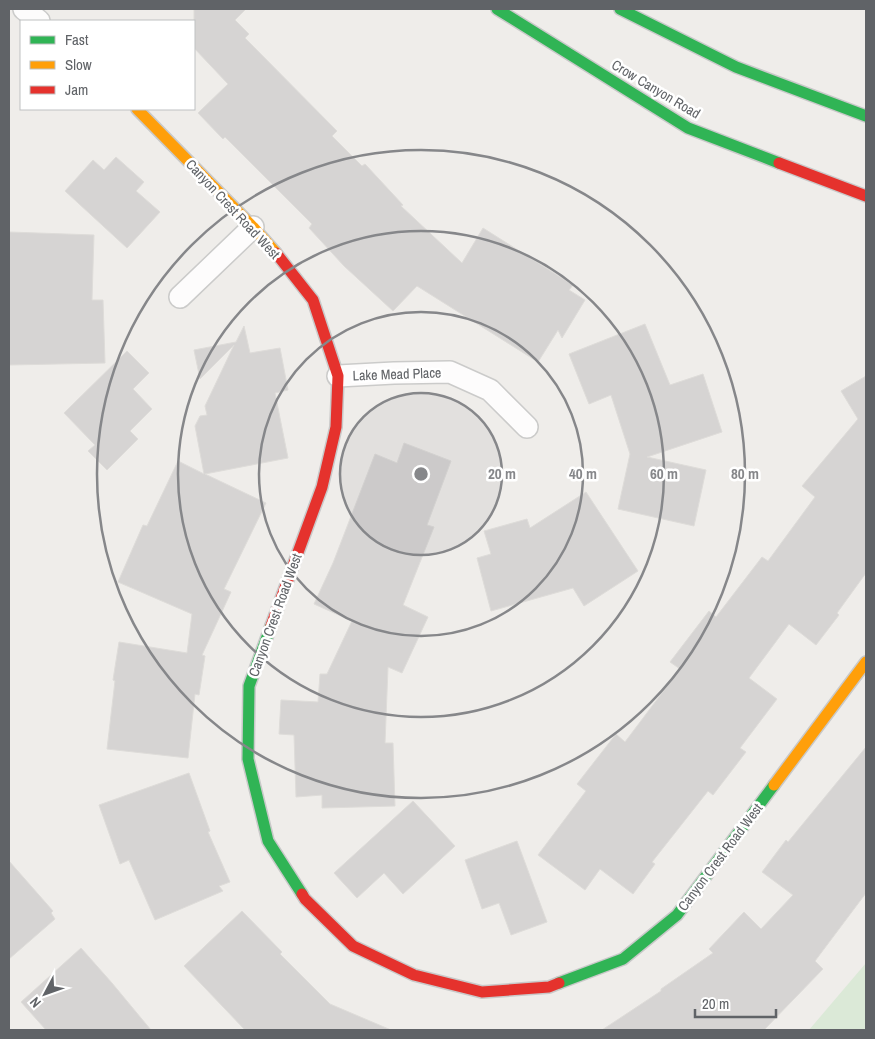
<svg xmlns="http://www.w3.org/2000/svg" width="875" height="1039" viewBox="0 0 875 1039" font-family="'Archivo Narrow',sans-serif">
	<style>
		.green { fill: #dbe9d7 }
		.building { fill: #d6d4d3; stroke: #dedcd9 }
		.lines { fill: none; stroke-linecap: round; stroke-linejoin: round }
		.street-casing { stroke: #cbcbca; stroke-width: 24 }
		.fast-casing { stroke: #c9c9c9; stroke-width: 14 }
		.slow-casing { stroke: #c9c9c9; stroke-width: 14 }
		.jam-casing { stroke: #c9c9c9; stroke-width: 14 }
		.street { stroke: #fdfcfc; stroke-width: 21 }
		.fast { stroke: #30b455; stroke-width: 11 }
		.slow { stroke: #ff9f0a; stroke-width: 11 }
		.jam { stroke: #e5322d; stroke-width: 11 }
		.ring { fill: none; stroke: #86878a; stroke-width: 2.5 }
		.labels { text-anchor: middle; stroke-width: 5; stroke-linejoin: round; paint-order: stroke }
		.street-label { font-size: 14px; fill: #606367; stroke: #fff }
		.centre { fill: #86878a; stroke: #fff; stroke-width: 2.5 }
		.ring-label { font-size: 15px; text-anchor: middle; font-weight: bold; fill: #86878a; stroke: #fff; stroke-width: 5; stroke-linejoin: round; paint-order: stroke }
	</style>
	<rect width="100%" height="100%" fill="#efedea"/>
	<!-- green -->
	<path class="green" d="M 866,963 L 866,1030 L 809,1030 Z"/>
	<!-- building -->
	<path class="building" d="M 194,9 L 246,9 L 235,20 L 249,34 L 245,38 L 337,131 L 332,136 L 362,166 L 365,164 L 403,205 L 401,206 L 462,263 L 483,228 L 573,285 L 569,290 L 585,300 L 562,338 L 558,330 L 538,362 L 417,286 L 393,311 L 344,266 L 309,228 L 312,224 L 225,137 L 223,139 L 198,113 L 228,84 L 194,48 Z
		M 116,157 L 144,182 L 136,191 L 160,212 L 127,248 L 65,191 L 93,160 L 104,170 Z
		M 9,232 L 94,235 L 92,300 L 103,300 L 105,363 L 9,365 Z
		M 645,324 L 670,385 L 703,374 L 722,432 L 647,457 L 706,470 L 694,526 L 618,509 L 630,454 L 611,395 L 589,404 L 569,354 Z
		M 244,326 L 250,353 L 280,348 L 288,390 L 275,393 L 288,458 L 205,474 L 266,503 L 224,589 L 231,592 L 202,655 L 205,656 L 199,695 L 195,694 L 188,758 L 107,749 L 115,681 L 113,680 L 119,642 L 187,653 L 192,614 L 118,582 L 143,525 L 147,526 L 178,461 L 204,474 L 195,426 L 200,416 L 207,415 L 205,406 L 234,345 L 200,379 L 194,350 L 236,342 Z
		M 127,351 L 149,373 L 133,389 L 152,409 L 130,431 L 138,439 L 107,470 L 88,451 L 95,445 L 64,413 Z
		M 866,376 L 866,573 L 837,613 L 839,615 L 816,645 L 789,624 L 749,678 L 777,699 L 740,748 L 746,752 L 713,795 L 708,791 L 652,862 L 655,864 L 633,894 L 600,869 L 585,890 L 538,855 L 586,791 L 577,784 L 616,734 L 625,742 L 680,669 L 670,662 L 709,611 L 716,617 L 762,557 L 768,561 L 815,497 L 802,486 L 858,419 L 841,391 Z
		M 404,443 L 451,461 L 427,525 L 434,527 L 403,605 L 428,617 L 402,673 L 388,667 L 385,743 L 393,743 L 395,806 L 322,808 L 322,795 L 296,797 L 294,735 L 279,734 L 281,700 L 318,702 L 320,674 L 327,674 L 352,621 L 314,604 L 333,563 L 375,454 L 397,463 Z
		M 586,492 L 638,571 L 584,606 L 573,588 L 491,611 L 477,558 L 491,554 L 484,531 L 527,519 L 530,528 Z
		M 866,747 L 866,893 L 815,961 L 823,969 L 764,1030 L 602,1030 L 661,991 L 661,989 L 713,953 L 709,949 L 744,912 L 761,929 L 793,895 L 762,872 L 786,840 L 788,842 Z
		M 189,773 L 210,831 L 208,832 L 230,882 L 219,886 L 223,891 L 155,920 L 129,860 L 120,864 L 99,805 Z
		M 413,801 L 455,846 L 403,894 L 384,873 L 357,898 L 334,873 Z
		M 517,841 L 547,922 L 511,935 L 499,903 L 482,909 L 465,860 Z
		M 9,861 L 53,911 L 51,913 L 55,919 L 9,959 Z
		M 242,911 L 282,952 L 280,954 L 330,1004 L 391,1030 L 245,1030 L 184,966 Z
		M 81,948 L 112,983 L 151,1030 L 46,1030 L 21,1002 Z"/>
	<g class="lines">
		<defs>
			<path id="street" d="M 24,9 L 39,21
				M 180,297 L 253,227
				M 338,376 L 394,373 L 450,372 L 490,390 L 527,427"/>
			<path id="fast" d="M 497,9 L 688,128 L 779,163
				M 620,9 L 736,67 L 866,116
				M 271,626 L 249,686 L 248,759 L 268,841 L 302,894
				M 559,983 L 623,959 L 677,915 L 774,785"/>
			<path id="slow" d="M 137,109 L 253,227 L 276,253
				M 774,785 L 866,662"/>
			<path id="jam" d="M 779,163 L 866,196
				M 271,626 L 322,487 L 336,427 L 338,376 L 313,300 L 276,253
				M 302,894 L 305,899 L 353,946 L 414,975 L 482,992 L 549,987 L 559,983"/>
		</defs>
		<!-- street casing -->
		<use href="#street" class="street-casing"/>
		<!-- fast casing -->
		<use href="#fast" class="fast-casing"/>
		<!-- slow casing -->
		<use href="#slow" class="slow-casing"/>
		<!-- jam casing -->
		<use href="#jam" class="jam-casing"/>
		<!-- street -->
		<use href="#street" class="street"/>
		<!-- fast -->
		<use href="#fast" class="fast"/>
		<!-- slow -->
		<use href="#slow" class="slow"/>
		<!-- jam -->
		<use href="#jam" class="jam"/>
	</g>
	<!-- distance rings -->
	<circle cx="421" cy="474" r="81" fill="#86878a" fill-opacity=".12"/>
	<g class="ring">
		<circle cx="421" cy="474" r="81"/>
		<circle cx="421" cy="474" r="162"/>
		<circle cx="421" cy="474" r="243"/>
		<circle cx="421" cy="474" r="324"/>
	</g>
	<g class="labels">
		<!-- street labels -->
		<g class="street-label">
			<text transform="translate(656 89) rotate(31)" y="5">Crow Canyon Road</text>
			<text transform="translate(233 209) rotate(47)" y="5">Canyon Crest Road West</text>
			<text transform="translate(397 374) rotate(-2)" y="5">Lake Mead Place</text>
			<text transform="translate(275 615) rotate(-70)" y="5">Canyon Crest Road West</text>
			<text transform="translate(720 857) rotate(-53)" y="5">Canyon Crest Road West</text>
		</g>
	</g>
	<circle cx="421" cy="474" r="8" class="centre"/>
	<g class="ring-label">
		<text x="502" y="479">20 m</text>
		<text x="583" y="479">40 m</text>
		<text x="664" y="479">60 m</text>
		<text x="745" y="479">80 m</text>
	</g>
	<!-- border -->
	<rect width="875" height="1039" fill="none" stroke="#606367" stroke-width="20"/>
	<!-- legend -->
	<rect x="20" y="20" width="175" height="90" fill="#ffffff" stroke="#bfc1c2"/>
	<rect x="30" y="36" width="25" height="8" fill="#30b455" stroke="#bfc1c2"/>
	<text x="65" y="45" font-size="15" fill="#606367">Fast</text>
	<rect x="30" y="61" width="25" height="8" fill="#ff9f0a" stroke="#bfc1c2"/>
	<text x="65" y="70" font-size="15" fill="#606367">Slow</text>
	<rect x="30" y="86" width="25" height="8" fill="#e5322d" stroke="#bfc1c2"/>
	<text x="65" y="95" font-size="15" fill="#606367">Jam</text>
	<!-- north arrow -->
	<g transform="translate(45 994) rotate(229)" stroke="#ffffff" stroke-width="4" paint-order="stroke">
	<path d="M0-4L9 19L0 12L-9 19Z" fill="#606367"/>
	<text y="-8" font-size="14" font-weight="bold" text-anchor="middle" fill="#606367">N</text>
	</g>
	<!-- scale -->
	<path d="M695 1009v8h81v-8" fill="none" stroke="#606367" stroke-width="2.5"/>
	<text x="702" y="1009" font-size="15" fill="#606367" stroke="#ffffff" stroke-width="4" paint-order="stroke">20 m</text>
</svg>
